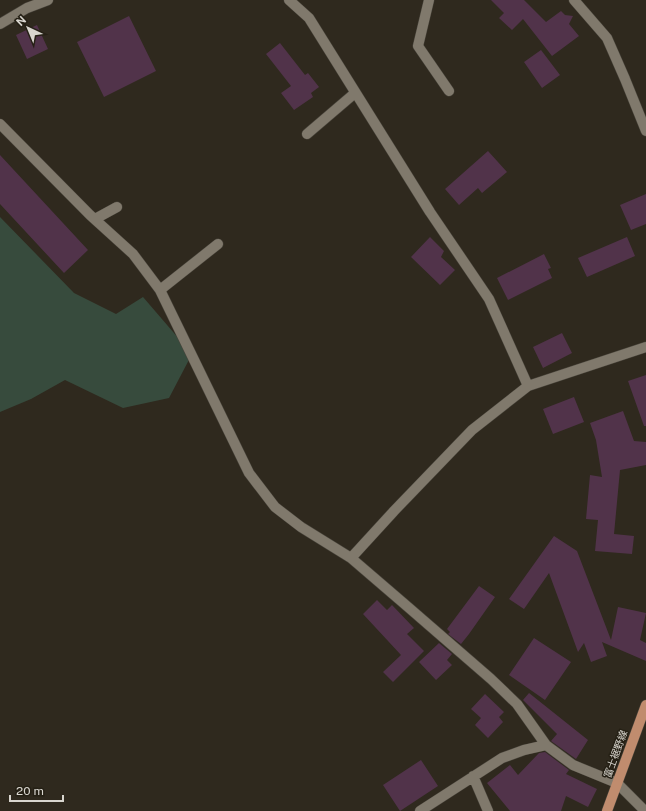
<svg xmlns="http://www.w3.org/2000/svg" width="646" height="811" viewBox="0 0 646 811" font-family="'Public Sans','Noto Sans JP',sans-serif">
	<style>
		.green { fill: #374b3d }
		.building { fill: #51334a }
		.lines { fill: none; stroke-linecap: round; stroke-linejoin: round }
		.minor-casing { stroke: #49453c; stroke-width: 11 }
		.major-casing { stroke: #49453c; stroke-width: 11 }
		.minor { stroke: #80796c; stroke-width: 10 }
		.major { stroke: #c08c6e; stroke-width: 10 }
		.labels { text-anchor: middle; stroke-width: 3; stroke-linejoin: round; paint-order: stroke }
		.street-label { font-size: 10px; fill: #d9d6cf; stroke: #252015 }
	</style>
	<rect width="100%" height="100%" fill="#2f291e"/>
	<!-- green -->
	<path class="green" d="M 0,217 L 74,293 L 116,314 L 143,297 L 192,354 L 169,398 L 123,408 L 65,380 L 31,399 L 0,412 Z"/>
	<!-- building -->
	<path class="building" d="M 491,0 L 524,0 L 546,22 L 561,11 L 565,15 L 573,16 L 569,24 L 579,36 L 552,56 L 523,19 L 512,30 L 499,18 L 504,13 Z
		M 129,16 L 156,71 L 104,97 L 77,42 Z
		M 37,25 L 48,49 L 27,59 L 16,35 Z
		M 280,43 L 305,75 L 308,73 L 319,87 L 311,93 L 313,97 L 294,110 L 281,93 L 291,86 L 266,54 Z
		M 541,50 L 560,75 L 542,88 L 524,62 Z
		M 488,151 L 507,172 L 482,193 L 478,188 L 459,205 L 445,189 Z
		M 0,155 L 88,250 L 64,273 L 0,204 Z
		M 646,194 L 646,224 L 631,230 L 620,205 Z
		M 430,237 L 444,251 L 441,257 L 455,270 L 440,285 L 411,257 Z
		M 627,237 L 635,256 L 587,277 L 578,258 Z
		M 544,254 L 551,268 L 548,269 L 552,278 L 508,300 L 497,278 Z
		M 562,333 L 572,353 L 543,368 L 533,347 Z
		M 646,375 L 646,426 L 644,426 L 628,381 Z
		M 574,397 L 584,422 L 553,434 L 543,409 Z
		M 623,411 L 634,441 L 646,442 L 646,465 L 620,470 L 614,534 L 634,536 L 632,554 L 595,551 L 598,520 L 586,519 L 590,475 L 602,477 L 596,440 L 590,423 Z
		M 554,536 L 577,551 L 611,640 L 618,607 L 646,613 L 640,640 L 646,643 L 646,661 L 602,642 L 607,656 L 591,662 L 584,643 L 578,652 L 549,573 L 524,609 L 509,599 Z
		M 479,586 L 495,597 L 469,634 L 461,644 L 448,634 L 450,632 L 447,629 Z
		M 377,600 L 387,610 L 392,605 L 414,628 L 407,634 L 424,651 L 393,682 L 383,672 L 401,655 L 363,614 Z
		M 534,638 L 571,662 L 545,700 L 509,675 Z
		M 439,643 L 452,654 L 447,660 L 452,665 L 436,680 L 419,662 Z
		M 529,693 L 588,740 L 576,759 L 551,741 L 557,734 L 523,700 Z
		M 485,694 L 504,712 L 499,717 L 503,722 L 488,738 L 475,725 L 481,718 L 471,709 Z
		M 545,752 L 569,770 L 566,774 L 597,789 L 588,807 L 566,796 L 561,811 L 510,811 L 487,783 L 510,765 L 518,775 L 539,753 Z
		M 421,760 L 438,786 L 400,811 L 383,785 Z"/>
	<g class="lines">
		<defs>
			<path id="minor" d="M 289,0 L 309,18 L 430,212 L 489,299 L 528,386
				M 429,0 L 418,46 L 449,91
				M 574,0 L 607,38 L 625,79 L 646,131
				M 0,24 L 27,8 L 48,0
				M 0,124 L 90,215 L 133,254 L 160,290 L 249,473 L 275,507 L 301,527 L 351,558 L 408,607 L 491,679 L 517,704 L 546,745 L 573,765 L 617,783 L 645,811
				M 307,134 L 355,93
				M 95,219 L 117,207
				M 160,290 L 218,244
				M 351,558 L 394,511 L 472,430 L 528,386 L 646,347
				M 473,776 L 488,811
				M 420,811 L 502,758 L 524,750 L 546,745"/>
			<path id="major" d="M 607,811 L 646,705"/>
		</defs>
		<!-- minor casing -->
		<use href="#minor" class="minor-casing"/>
		<!-- major casing -->
		<use href="#major" class="major-casing"/>
		<!-- minor -->
		<use href="#minor" class="minor"/>
		<!-- major -->
		<use href="#major" class="major"/>
	</g>
	<g class="labels">
		<!-- street labels -->
		<g class="street-label">
			<text transform="translate(615 754) rotate(-70)" y="4">富士裾野線</text>
		</g>
	</g>
	<!-- north arrow -->
	<g transform="translate(28 28) rotate(316)" stroke="#252015" stroke-width="3" paint-order="stroke">
	<path d="M0-3L7 15L0 10L-7 15Z" fill="#d9d6cf"/>
	<text y="-6" font-size="11" font-weight="bold" text-anchor="middle" fill="#d9d6cf">N</text>
	</g>
	<!-- scale -->
	<path d="M10 795v6h53v-6" fill="none" stroke="#d9d6cf" stroke-width="2"/>
	<text x="16" y="795" font-size="12" fill="#d9d6cf" stroke="#252015" stroke-width="3" paint-order="stroke">20 m</text>
</svg>
